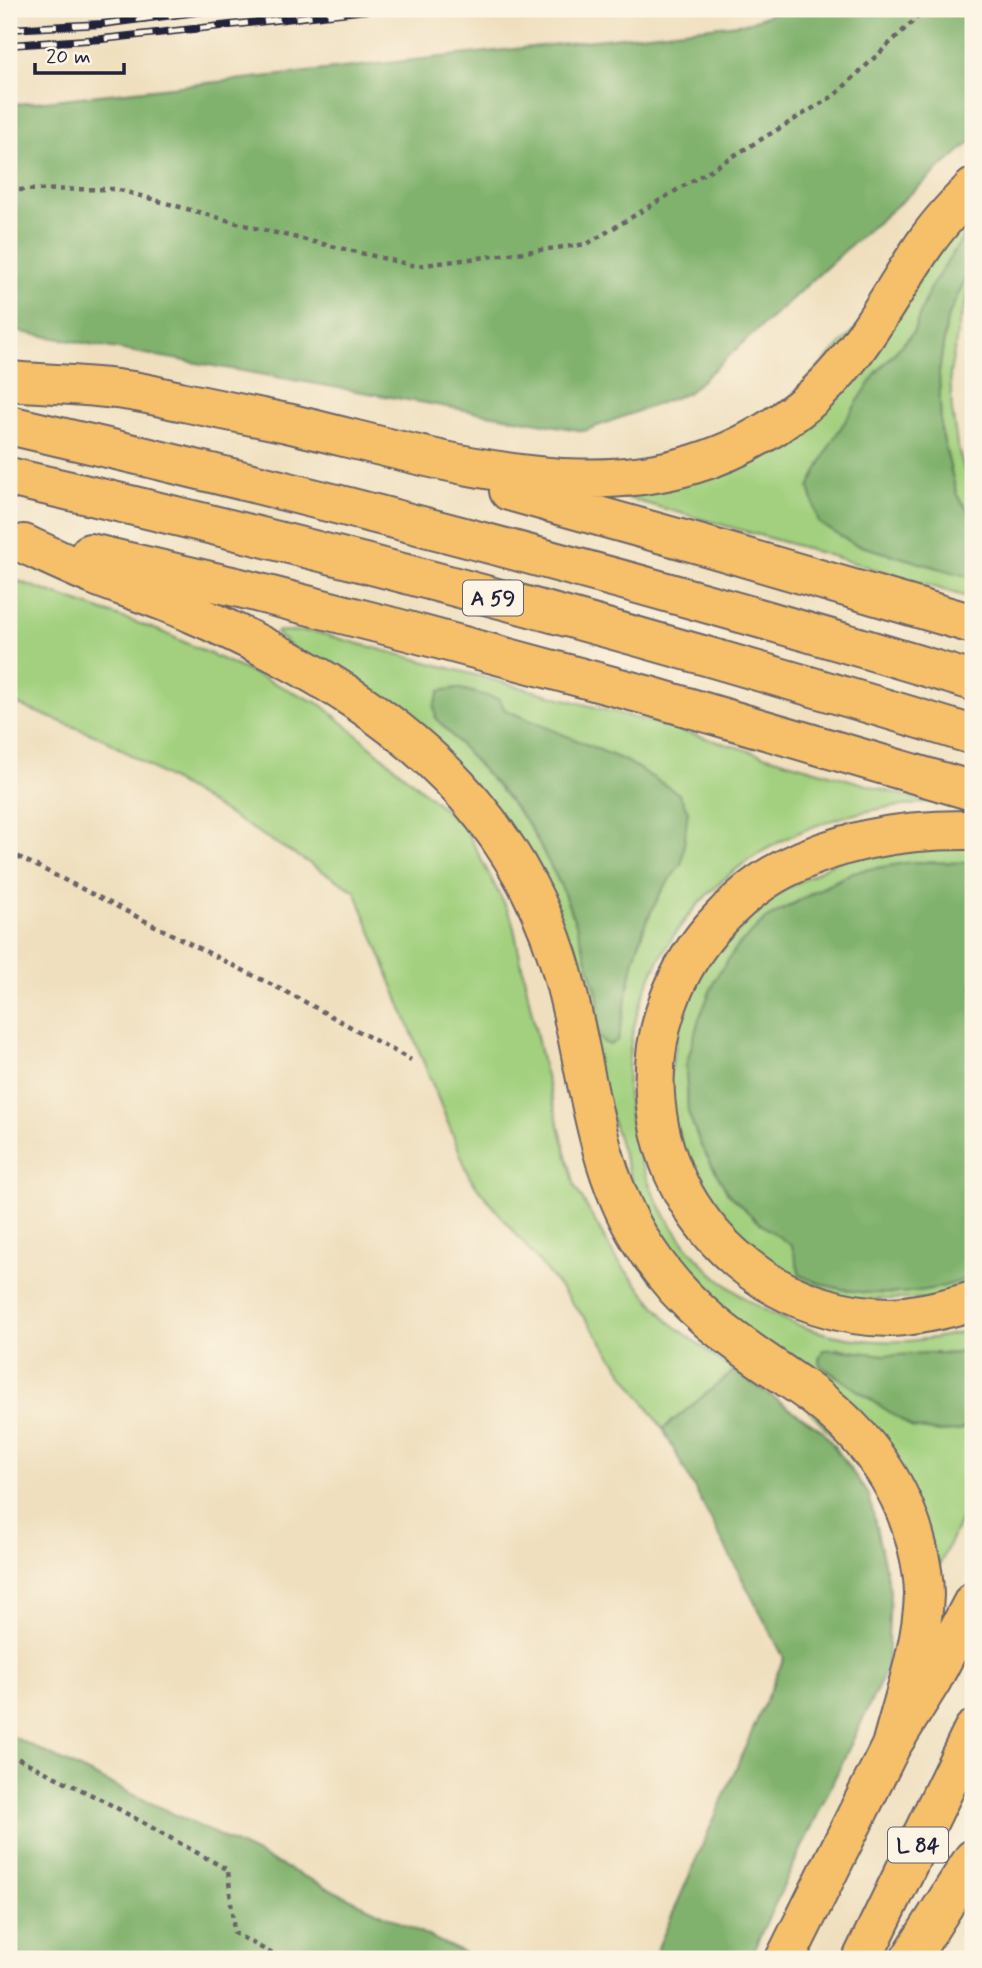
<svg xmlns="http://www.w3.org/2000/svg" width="982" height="1968" viewBox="0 0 982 1968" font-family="Mynerve,sans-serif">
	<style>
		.green { fill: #a2d07e; stroke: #62795c; stroke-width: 2; fill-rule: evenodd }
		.forest { fill: #81b26d; stroke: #526a54; stroke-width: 2 }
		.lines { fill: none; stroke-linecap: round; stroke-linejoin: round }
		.highway-casing { stroke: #6a6469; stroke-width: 42 }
		.path { stroke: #6a6469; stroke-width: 4.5; stroke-dasharray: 5 5; stroke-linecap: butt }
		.highway { stroke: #f6c06b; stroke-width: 38 }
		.rail-casing { stroke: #22223b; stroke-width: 8 }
		.rail { stroke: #fcf5e5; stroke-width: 5; stroke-dasharray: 16; stroke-linecap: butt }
		.labels { text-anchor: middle; stroke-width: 5; stroke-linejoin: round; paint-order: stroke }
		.shield { fill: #fcf5e5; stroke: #63616e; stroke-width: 2 }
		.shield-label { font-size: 21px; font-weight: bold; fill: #22223b }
	</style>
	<rect width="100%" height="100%" fill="#fcf5e5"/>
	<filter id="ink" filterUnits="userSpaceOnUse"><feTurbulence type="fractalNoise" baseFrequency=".0143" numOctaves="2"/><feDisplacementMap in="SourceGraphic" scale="14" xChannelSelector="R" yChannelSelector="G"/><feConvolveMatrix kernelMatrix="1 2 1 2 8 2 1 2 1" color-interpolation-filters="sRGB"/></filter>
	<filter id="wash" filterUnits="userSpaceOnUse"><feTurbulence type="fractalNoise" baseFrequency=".00686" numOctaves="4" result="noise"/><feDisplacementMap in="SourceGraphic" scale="28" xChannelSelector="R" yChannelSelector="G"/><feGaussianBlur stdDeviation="1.57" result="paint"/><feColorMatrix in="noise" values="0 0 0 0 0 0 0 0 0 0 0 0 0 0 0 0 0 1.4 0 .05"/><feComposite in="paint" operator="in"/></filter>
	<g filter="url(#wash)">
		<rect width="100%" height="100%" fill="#efdfbe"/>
		<!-- green -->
		<path class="green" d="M 973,207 L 973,226 L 960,242 L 929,290 L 913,333 L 876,373 L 854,544 L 973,578 L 973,599 L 805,548 L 616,495 L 720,470 Z
			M 973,261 L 973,281 L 959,324 L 950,374 L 952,410 L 957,445 L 965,472 L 973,491 L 973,518 L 957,495 L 941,430 L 939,373 L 947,319 Z
			M 9,578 L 160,631 L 322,705 L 464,826 L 512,919 L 543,1065 L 575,1186 L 616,1259 L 668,1321 L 734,1371 L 663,1429 L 588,1322 L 470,1178 L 355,891 L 104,739 L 9,701 Z
			M 278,631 L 315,632 L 650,722 L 926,802 C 913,806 898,806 884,808 C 848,814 811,825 779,842 C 662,903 596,1039 643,1168 C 692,1304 836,1371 973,1329 L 973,1347 L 958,1354 L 932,1353 L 890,1356 L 861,1353 L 838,1348 L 819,1359 L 820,1365 L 913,1428 L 959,1431 L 973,1420 L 973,1493 L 939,1566 L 930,1541 L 727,1321 L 645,1224 L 534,870 L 276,633 ZM 498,699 L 505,710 L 628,762 L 682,862 L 661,892 L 646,922 L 634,959 L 597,1035 L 598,996 L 577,927 L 560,884 L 529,825 L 499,788 L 436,718 Z
			M 973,841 L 973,863 L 912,862 L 853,872 L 816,891 L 767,918 L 738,946 L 716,977 L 699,1019 L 686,1066 L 688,1112 L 701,1146 L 728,1193 L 792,1246 L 800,1274 C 845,1297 899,1298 948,1285 C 956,1282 965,1280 973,1276 L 973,1287 L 931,1299 L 848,1299 L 763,1265 L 690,1180 L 667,1090 L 686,990 L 748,910 L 846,856 Z"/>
		<!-- forest -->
		<path class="forest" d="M 784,9 L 973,9 L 973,140 L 851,245 L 688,393 L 584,431 L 9,330 L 9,105 L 747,23 Z
			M 973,226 L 973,261 L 947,319 L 939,373 L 941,430 L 957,495 L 973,518 L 973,578 L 854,544 L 819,523 L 809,487 L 831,443 L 876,373 L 913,333 L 929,290 L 960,242 Z
			M 457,688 L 499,699 L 505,710 L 628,762 L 679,794 L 688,811 L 682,862 L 661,892 L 646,922 L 634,959 L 618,1040 L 610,1045 L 603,1042 L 597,1035 L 598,996 L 577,927 L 560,884 L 529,825 L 499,788 L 436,718 L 434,706 L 440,691 Z
			M 912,862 L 973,863 L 973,1276 C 965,1280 956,1282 948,1285 C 899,1298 845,1297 800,1275 L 792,1246 L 758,1222 L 728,1193 L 701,1146 L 688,1112 L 686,1066 L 699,1019 L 716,977 L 738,946 L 767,918 L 853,872 Z
			M 973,1347 L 973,1420 L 959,1431 L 939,1432 L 913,1428 L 820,1365 L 819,1359 L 823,1350 C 845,1348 865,1354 888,1355 C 902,1356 917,1353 931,1353 C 951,1353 954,1356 973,1347 Z
			M 734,1371 L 823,1431 L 869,1495 L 890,1590 L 887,1668 L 749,1959 L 653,1959 L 784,1658 L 663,1429 Z
			M 9,1735 L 476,1959 L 9,1959 Z"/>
	</g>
	<g filter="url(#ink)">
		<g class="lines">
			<defs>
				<path id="highway" d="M 9,381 C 47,384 86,385 124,390 C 144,392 164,398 184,402 C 218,409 252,416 287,423 C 459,463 644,532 800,408 C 856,365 887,298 926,242 C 940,222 956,205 973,188
					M 9,425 C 333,499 655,585 973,681
					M 9,477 C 333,550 655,638 973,735
					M 509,491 L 709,547 L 973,624
					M 24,544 C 48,555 73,567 98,577 C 126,588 155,597 182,609 C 349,680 500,775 558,958 C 589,1056 588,1164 648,1252 C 690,1315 739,1344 800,1386 C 857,1425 900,1478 917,1546 C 921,1562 924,1578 924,1595 C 922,1646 904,1697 891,1746
					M 90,553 L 240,588 L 393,627 L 646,695 L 973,791
					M 973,830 C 907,829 843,838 784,869 C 760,881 739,899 721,918 C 621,1022 636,1185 752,1271 C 790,1300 842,1317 890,1317 C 919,1316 946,1309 973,1301
					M 785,1959 L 891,1746 L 932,1680 L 973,1602
					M 862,1959 L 973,1730
					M 910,1959 L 973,1859"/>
			</defs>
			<!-- highway casing -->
			<use href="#highway" class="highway-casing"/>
			<!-- path -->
			<path class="path" d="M 9,190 L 116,189 L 255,228 L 416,266 L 587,244 L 835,95 L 926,9
				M 9,852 L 296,997 L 411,1060
				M 9,1754 L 104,1801 L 228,1870 L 234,1933 L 282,1959"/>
			<!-- highway -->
			<use href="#highway" class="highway"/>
			<defs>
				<path id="rail" d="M 9,29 L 102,24 L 221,9
					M 9,45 L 102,39 L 377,9"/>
			</defs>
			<!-- rail casing -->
			<use href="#rail" class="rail-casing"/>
			<!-- rail -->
			<use href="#rail" class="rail"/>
		</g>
	</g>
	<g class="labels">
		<!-- shield labels -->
		<g class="shield">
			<rect x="463" y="580.5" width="60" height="35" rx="5"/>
			<rect x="888" y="1827.5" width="60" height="35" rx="5"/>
		</g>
		<g class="shield-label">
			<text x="493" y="605">A 59</text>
			<text x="918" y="1852">L 84</text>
		</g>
	</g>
	<!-- margin -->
	<rect width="982" height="1968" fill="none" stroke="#fcf5e5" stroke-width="35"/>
	<!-- scale -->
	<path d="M35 63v10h89v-10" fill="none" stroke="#22223b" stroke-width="3.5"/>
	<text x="46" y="63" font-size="21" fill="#22223b" stroke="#fcf5e5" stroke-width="5" paint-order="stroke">20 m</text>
</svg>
